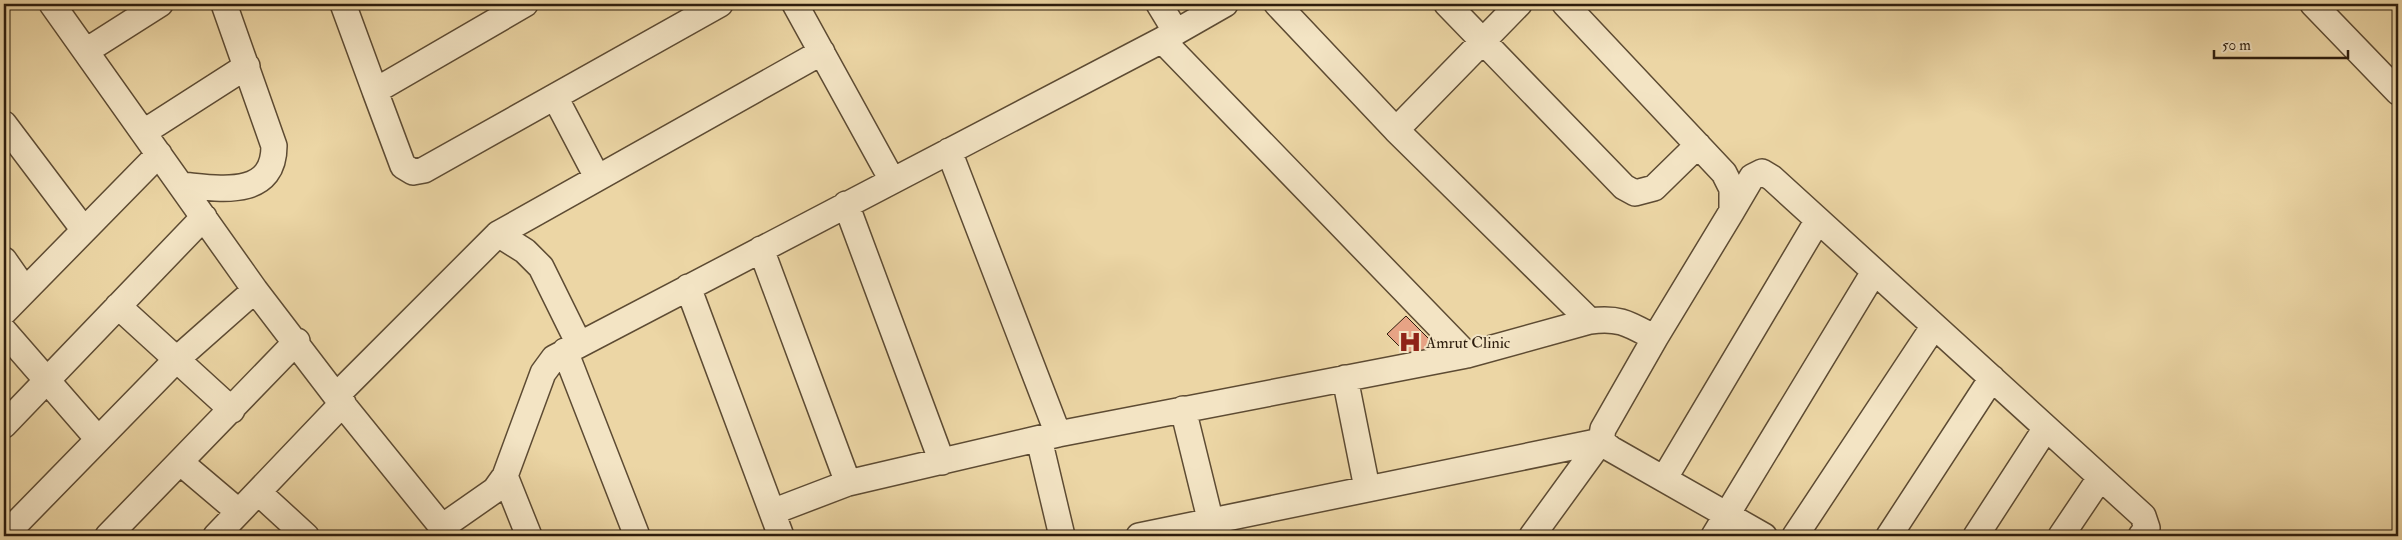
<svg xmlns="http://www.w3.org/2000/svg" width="2402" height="540" viewBox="0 0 2402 540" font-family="'IM FELL Double Pica',serif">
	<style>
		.building { fill: #e7a385; stroke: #2d1d0d }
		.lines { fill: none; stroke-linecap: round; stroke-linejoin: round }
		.minor-casing { stroke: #5d4b33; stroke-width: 28 }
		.minor { stroke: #f3e4c4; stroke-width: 25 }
		.labels { text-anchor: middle; stroke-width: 4; stroke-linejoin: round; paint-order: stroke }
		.poi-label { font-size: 16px; fill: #2d1d0d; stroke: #f3e4c4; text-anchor: start }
	</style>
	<rect width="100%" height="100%" fill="#ecd6a5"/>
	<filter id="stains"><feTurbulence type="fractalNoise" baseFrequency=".004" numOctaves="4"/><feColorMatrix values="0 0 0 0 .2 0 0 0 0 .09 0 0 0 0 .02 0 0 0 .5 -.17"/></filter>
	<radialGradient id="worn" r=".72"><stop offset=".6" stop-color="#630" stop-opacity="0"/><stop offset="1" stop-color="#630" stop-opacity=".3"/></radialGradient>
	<!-- building -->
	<path class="building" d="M 1406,316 L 1436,346 L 1417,364 L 1387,334 Z"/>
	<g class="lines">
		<defs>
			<path id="minor" d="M 52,4 L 255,290 L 336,396 L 442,527 L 446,536
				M 343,4 L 375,91 L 525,4
				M 795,4 L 892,180
				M 1159,4 L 1176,32
				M 1277,4 L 1396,130 L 1590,321
				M 1447,4 L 1624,187 L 1635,193 L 1654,188 L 1698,145
				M 1565,4 L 1724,173 L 1732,189 L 1732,211 L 1655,338 L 1603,429 L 1601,441 L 1611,449 L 1764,536
				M 2313,4 L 2398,92
				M 1162,40 L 1467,355
				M 86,51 L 160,4
				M 375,91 L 403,166 L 413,172 L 424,170 L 720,4
				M 555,97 L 597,177
				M 4,124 L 84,230
				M 1396,130 L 1519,4
				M 144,132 L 247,66
				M 949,151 L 1058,434
				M 181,185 C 217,188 274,200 274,146 L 224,4
				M 846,204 L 942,462
				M 1732,211 L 1752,177 L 1762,172 L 1772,178 L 2143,516 L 2147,528 L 2141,536
				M 498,234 L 525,251 L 541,267 L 579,344
				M 761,249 L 848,483 L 1058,434 L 1467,355 L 1590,321 C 1620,317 1629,324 1655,338
				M 4,260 L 25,290
				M 688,287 L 781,536
				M 118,306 L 232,410
				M 4,312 L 159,154
				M 4,331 L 98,439
				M 565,351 L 637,536
				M 1345,378 L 1367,488
				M 336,396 L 498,234 L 822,52
				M 1183,409 L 1214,535
				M 4,425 L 204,217
				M 1039,439 L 1062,536
				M 180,462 L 239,512
				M 505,476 L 529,536
				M 1664,479 L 1818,220
				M 258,492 L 306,536
				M 772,512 L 848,483
				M 442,527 L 495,490 L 505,476 L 543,373 L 554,358 L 1162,40 L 1225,4
				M 4,536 L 177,359 L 255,290
				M 108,536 L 297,341
				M 216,536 L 343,403
				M 1139,536 L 1601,441
				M 1532,536 L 1601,441
				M 1714,536 L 1874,272
				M 1795,536 L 1934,326
				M 1889,536 L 1992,378
				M 1976,536 L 2046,428
				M 2061,536 L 2100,478"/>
		</defs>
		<!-- minor casing -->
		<use href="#minor" class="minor-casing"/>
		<!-- minor -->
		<use href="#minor" class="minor"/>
	</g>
	<!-- icons -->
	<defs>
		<symbol id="hospital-bare" viewBox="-9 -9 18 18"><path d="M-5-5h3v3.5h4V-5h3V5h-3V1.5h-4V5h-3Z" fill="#8f2418" stroke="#f3e4c4" stroke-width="2.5" paint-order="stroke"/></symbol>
	</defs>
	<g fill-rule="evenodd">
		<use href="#hospital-bare" x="1394" y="326" width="32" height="32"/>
	</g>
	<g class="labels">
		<!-- poi labels -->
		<g class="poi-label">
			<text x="1426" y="348">Amrut Clinic</text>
		</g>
	</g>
	<!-- margin -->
	<rect width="2402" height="540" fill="none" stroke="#ecd6a5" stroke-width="20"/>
	<rect x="5" y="5" width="2392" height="530" fill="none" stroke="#2d1d0d" stroke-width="2.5"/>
	<rect x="10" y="10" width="2382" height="520" fill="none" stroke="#2d1d0d"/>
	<!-- scale -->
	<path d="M2214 50v8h134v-8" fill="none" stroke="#2d1d0d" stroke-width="2.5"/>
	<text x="2222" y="50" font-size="15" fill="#2d1d0d" stroke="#f3e4c4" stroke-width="4" paint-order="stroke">50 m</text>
	<rect width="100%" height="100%" filter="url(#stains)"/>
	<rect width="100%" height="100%" fill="url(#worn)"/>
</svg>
